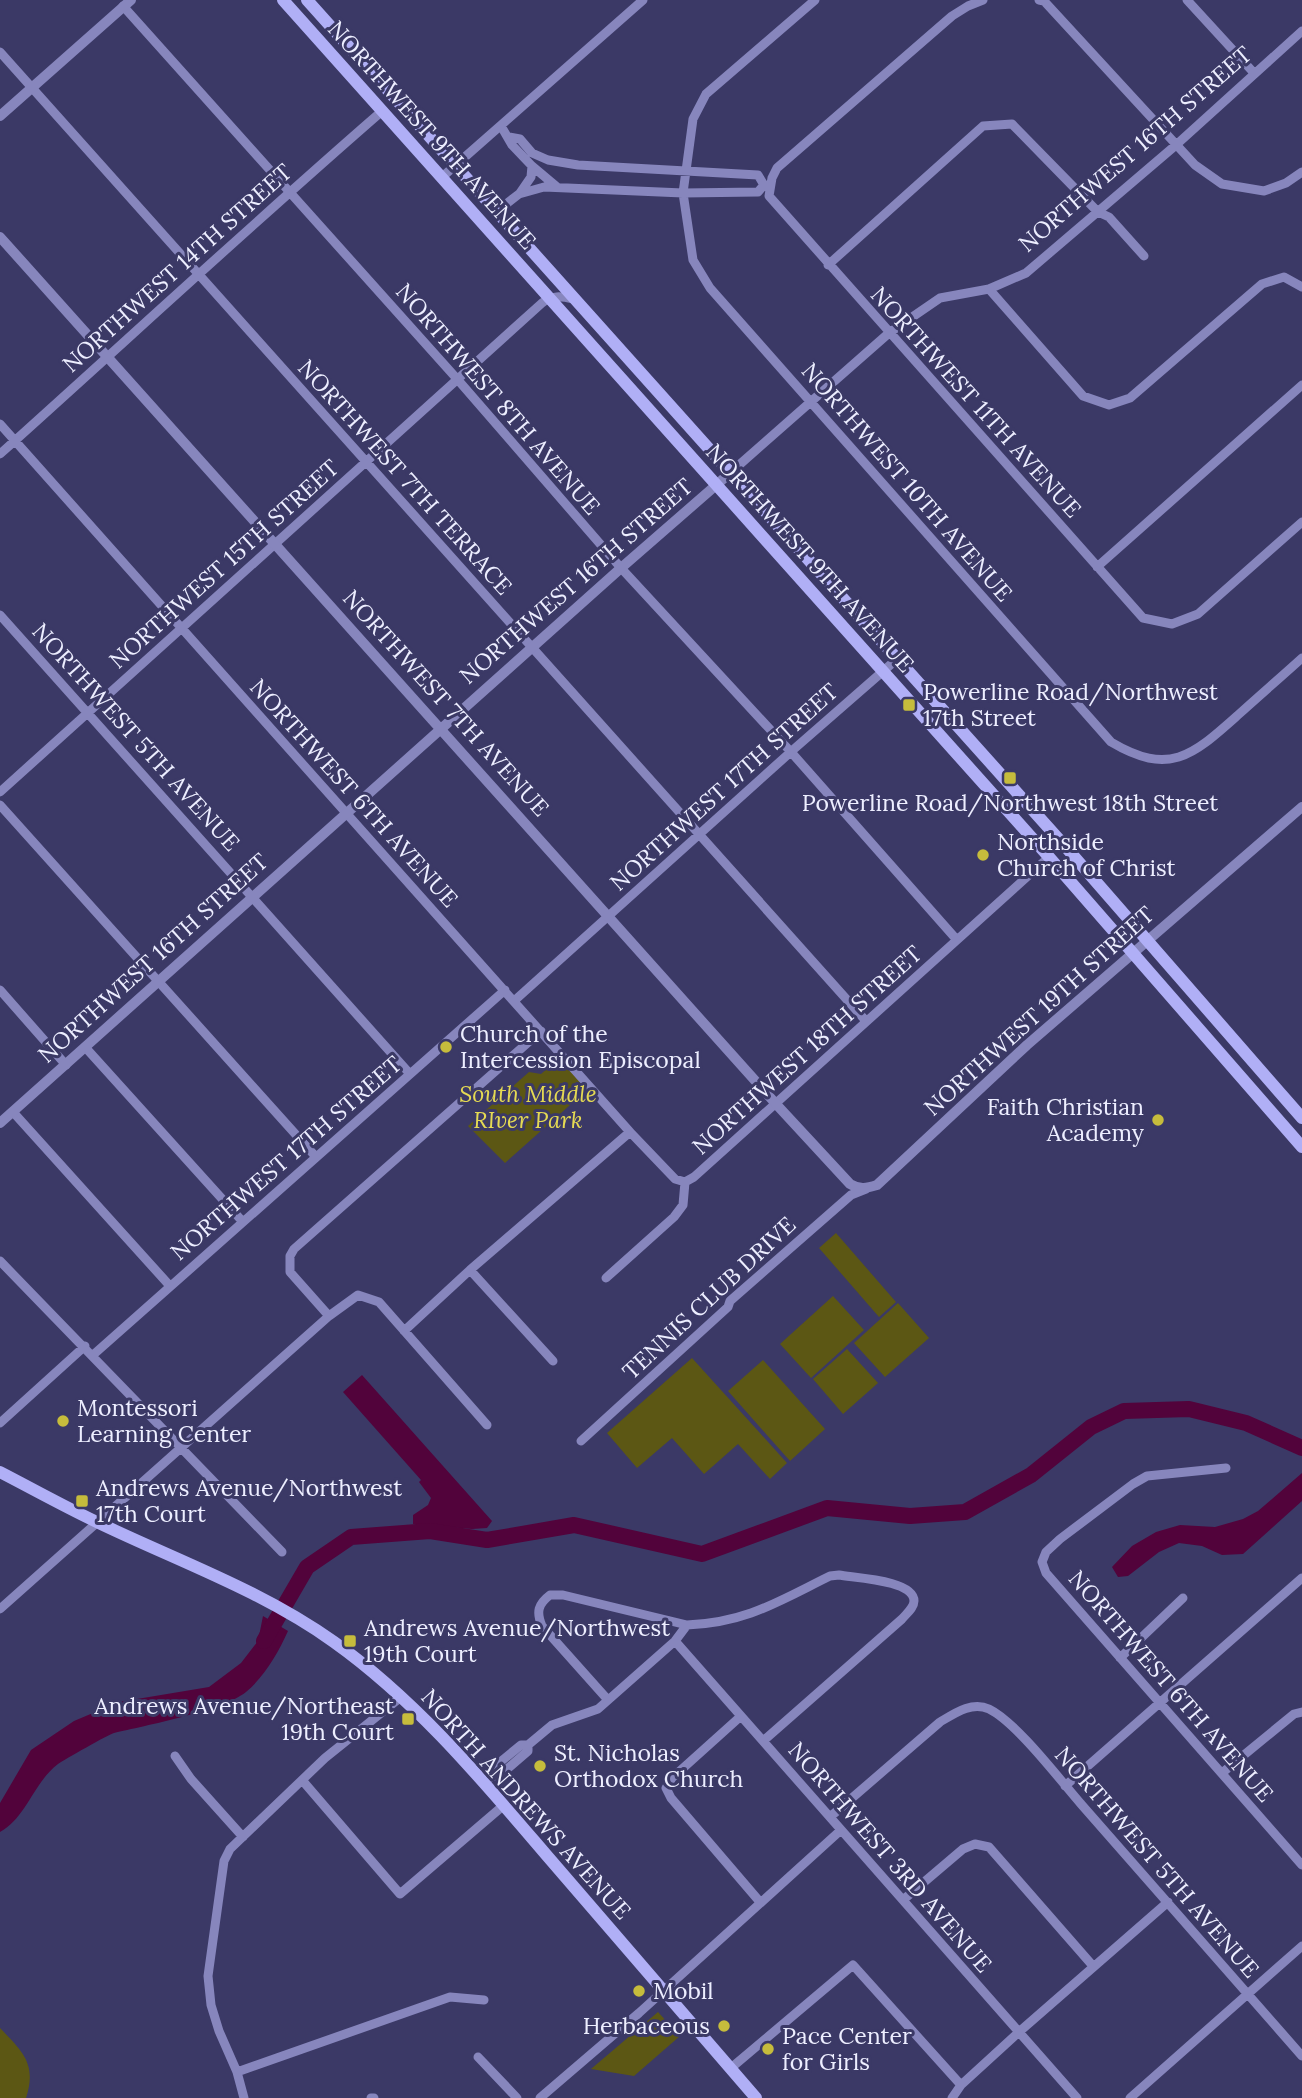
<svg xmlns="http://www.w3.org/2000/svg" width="1302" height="2098" viewBox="0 0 1302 2098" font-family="Lora,serif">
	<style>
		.green { fill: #5c5714 }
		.water { fill: #52033b }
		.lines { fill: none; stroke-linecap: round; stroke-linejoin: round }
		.river { stroke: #52033b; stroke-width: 16 }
		.minor { stroke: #8786bd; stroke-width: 9 }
		.tertiary { stroke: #8786bd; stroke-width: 10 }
		.secondary { stroke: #b0aff6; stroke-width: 12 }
		.poi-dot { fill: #c6bc3c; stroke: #3b3966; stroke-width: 2.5 }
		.labels { text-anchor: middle; stroke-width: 6; stroke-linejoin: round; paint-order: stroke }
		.street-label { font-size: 23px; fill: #edeeff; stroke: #3b3966 }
		.poi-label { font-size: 23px; fill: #edeeff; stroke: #3b3966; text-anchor: start }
		.park-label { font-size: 23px; font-style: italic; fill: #e5da53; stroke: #3b3966 }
	</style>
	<rect width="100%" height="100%" fill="#3b3966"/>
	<!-- green -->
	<path class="green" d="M 559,1058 L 588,1089 L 505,1163 L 468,1126 L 529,1072 L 541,1074 Z
		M 836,1233 L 896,1302 L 879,1317 L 819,1248 Z
		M 833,1296 L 864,1330 L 811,1378 L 780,1344 Z
		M 898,1303 L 929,1338 L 885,1377 L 854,1343 Z
		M 847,1349 L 878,1383 L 843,1414 L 813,1379 Z
		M 692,1358 L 787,1463 L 770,1479 L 738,1444 L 704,1474 L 672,1438 L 637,1468 L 607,1433 Z
		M 763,1360 L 825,1429 L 790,1461 L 728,1391 Z
		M 658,2012 L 680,2036 L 634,2076 L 591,2069 Z
		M 0,2028 C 23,2052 37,2064 26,2098 L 0,2098 Z"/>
	<!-- water -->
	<path class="water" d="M 362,1375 L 492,1521 L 487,1528 L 472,1529 L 413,1524 L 413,1515 L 428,1505 L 431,1498 L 419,1482 L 421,1480 L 343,1392 Z
		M 1302,1473 L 1302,1501 L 1243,1554 L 1222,1555 L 1202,1546 L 1179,1543 L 1159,1552 L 1128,1576 L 1118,1577 L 1112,1567 L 1132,1546 L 1156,1532 L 1180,1525 L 1215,1527 L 1243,1519 L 1258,1511 Z
		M 263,1616 L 288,1631 C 278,1653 265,1676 246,1692 C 224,1710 144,1726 114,1733 C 109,1734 64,1760 58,1764 C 34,1782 26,1818 0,1832 L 0,1803 L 31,1750 L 74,1721 L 119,1702 L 209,1687 L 241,1663 L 258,1641 Z"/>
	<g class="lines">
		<!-- river -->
		<path class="river" d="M 264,1641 L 307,1567 L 351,1537 L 430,1531 L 487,1540 L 574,1525 L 702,1554 L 827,1508 L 910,1516 L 965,1512 L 1031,1475 L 1091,1427 L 1124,1411 L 1189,1409 L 1246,1423 L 1302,1448"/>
		<!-- minor -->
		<path class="minor" d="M 815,0 L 706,94 L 693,119 L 683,193 L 693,260 L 710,288 L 1111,742 C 1170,777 1193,755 1238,715 C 1259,696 1281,677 1302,658
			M 983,0 L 968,6 L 952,16 L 777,168 L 772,178 L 769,196 L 1143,618 L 1172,624 L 1198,614 L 1302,522
			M 1039,0 L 1044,1 L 1195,165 L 1222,184 L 1264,191 L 1286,183 L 1302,172
			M 1187,0 L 1254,73
			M 123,6 L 458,380 L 621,568 L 791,752 L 957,940
			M 0,52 L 866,1021
			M 501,126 L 512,145 L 532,166 L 557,187
			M 441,178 L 643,0
			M 520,193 L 531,177 L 532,166
			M 497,211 L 519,194 L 544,187 L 683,193 L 758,192 L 764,185 L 758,175 L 578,165 L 548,160 L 532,153 L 520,139 L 509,137
			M 828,265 L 983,126 L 1012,124 L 1098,212 L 1109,217 L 1144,256
			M 989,289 L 1083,396 L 1109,405 L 1130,398 L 1262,284 L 1284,277 L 1302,287
			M 0,424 L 630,1132 L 675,1179 L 685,1182
			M 0,454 C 127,340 252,224 381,112
			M 730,473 L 889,333 L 940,298 L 989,289 L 1026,273 L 1176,145 L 1302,31
			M 1097,567 L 1302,385
			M 0,615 L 410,1074
			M 0,792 L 542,303 C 552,295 561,296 573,299
			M 0,805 L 316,1157
			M 0,990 L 66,1065
			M 514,1001 L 794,749 L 897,659
			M 85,1047 L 243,1222
			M 13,1112 L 170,1286
			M 685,1182 L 694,1177 L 1049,857
			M 0,1261 L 282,1552
			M 470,1270 L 553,1361
			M 606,1278 L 674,1217 L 683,1205 L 685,1182
			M 329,1316 L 290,1272 L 290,1256 L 294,1249 L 541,1031
			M 404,1331 L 470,1270 L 630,1132
			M 93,1355 L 505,990
			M 0,1423 L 85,1346
			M 581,1441 L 728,1307 L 730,1301 L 851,1195 L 866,1189
			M 1226,1468 L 1147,1476 L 1133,1484 L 1060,1539 L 1046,1552 L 1042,1562 L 1046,1573 L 1302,1865
			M 0,1609 L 329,1316 L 358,1295 L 379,1302 L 487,1425
			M 675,1641 L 1077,2098
			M 1120,1658 L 1183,1598
			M 608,1700 L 542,1626 C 536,1612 538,1604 550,1595 L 563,1595 L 687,1625
			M 741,1716 L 672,1778 L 666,1788 L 671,1798 L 760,1902
			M 175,1756 L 191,1779 L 243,1837
			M 1222,1773 L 1294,1714 L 1302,1712
			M 492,1776 L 493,1768 L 521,1745 L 528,1745
			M 302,1780 L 400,1894 L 504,1805
			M 485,1782 L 492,1776 L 499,1776 L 528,1751 L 528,1745 L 552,1725 L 598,1709 L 675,1641 L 687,1625 C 746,1623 779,1601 830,1576 L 839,1575 C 855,1578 914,1580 914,1601 C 914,1608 906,1614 902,1619 L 763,1741
			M 1065,1786 L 1302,1578
			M 830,1817 L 940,1722 C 955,1713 972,1701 989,1709 C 1016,1722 1060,1780 1081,1804 C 1155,1888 1229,1972 1302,2056
			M 903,1900 L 963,1849 L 975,1844 L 989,1847 L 1093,1966
			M 478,2057 L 517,2098
			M 731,2068 L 853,1965 L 961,2085
			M 237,2072 L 450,1997 L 484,2000
			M 244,2098 L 237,2072 L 219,2031 L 211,2005 L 208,1976 L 224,1861 L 230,1849 L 325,1758 L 401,1697
			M 371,2098 L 374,2098
			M 540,2098 L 639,2013 L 841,1830
			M 952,2098 L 961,2085 L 1019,2032 L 1168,1902
			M 1130,2098 L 1302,1946"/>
		<!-- tertiary -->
		<path class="tertiary" d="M 0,116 L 131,0
			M 0,237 L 776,1104 L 850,1184 C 860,1190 867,1188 877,1185 L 1027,1045 L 1302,807
			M 0,1123 L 621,568 L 730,473"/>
		<!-- secondary -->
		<path class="secondary" d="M 283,0 L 1049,857 L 1302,1147
			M 307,0 L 1064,845 L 1302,1118
			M 0,1472 C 33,1489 65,1507 99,1523 C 178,1561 261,1590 334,1642 C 418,1702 483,1781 549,1858 C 619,1938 688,2018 756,2098"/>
	</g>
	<!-- markers -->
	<g class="poi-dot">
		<rect x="902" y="698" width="14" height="14" rx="3.5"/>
		<rect x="1003" y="771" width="14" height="14" rx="3.5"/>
		<circle cx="983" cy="855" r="7"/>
		<circle cx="446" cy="1047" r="7"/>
		<circle cx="1158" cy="1120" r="7"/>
		<circle cx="63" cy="1421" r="7"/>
		<rect x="75" y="1494" width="14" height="14" rx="3.5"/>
		<rect x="343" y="1634" width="14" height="14" rx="3.5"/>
		<rect x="401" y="1712" width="14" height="14" rx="3.5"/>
		<circle cx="540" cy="1766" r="7"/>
		<circle cx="639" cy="1991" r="7"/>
		<circle cx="724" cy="2026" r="7"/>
		<circle cx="768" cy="2049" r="7"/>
	</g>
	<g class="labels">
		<!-- street labels -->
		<g class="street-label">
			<text transform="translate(432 135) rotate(48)" y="8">NORTHWEST 9TH AVENUE</text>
			<text transform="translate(1135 149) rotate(-41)" y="8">NORTHWEST 16TH STREET</text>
			<text transform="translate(177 268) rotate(-42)" y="8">NORTHWEST 14TH STREET</text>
			<text transform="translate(498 399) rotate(49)" y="8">NORTHWEST 8TH AVENUE</text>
			<text transform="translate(976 402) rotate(48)" y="8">NORTHWEST 11TH AVENUE</text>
			<text transform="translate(405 477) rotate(48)" y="8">NORTHWEST 7TH TERRACE</text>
			<text transform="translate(907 482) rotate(49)" y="8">NORTHWEST 10TH AVENUE</text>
			<text transform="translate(810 558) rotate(48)" y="8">NORTHWEST 9TH AVENUE</text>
			<text transform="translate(224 564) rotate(-42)" y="8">NORTHWEST 15TH STREET</text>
			<text transform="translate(576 581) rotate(-41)" y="8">NORTHWEST 16TH STREET</text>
			<text transform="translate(446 703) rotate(48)" y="8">NORTHWEST 7TH AVENUE</text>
			<text transform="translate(136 737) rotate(48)" y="8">NORTHWEST 5TH AVENUE</text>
			<text transform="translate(724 787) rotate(-42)" y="8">NORTHWEST 17TH STREET</text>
			<text transform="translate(354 793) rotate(48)" y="8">NORTHWEST 6TH AVENUE</text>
			<text transform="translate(153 958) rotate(-42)" y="8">NORTHWEST 16TH STREET</text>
			<text transform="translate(1039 1011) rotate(-42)" y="8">NORTHWEST 19TH STREET</text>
			<text transform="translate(807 1050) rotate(-42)" y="8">NORTHWEST 18TH STREET</text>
			<text transform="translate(286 1158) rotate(-41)" y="8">NORTHWEST 17TH STREET</text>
			<text transform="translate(709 1298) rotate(-43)" y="8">TENNIS CLUB DRIVE</text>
			<text transform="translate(1171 1686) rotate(49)" y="8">NORTHWEST 6TH AVENUE</text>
			<text transform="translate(526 1804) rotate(48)" y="8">NORTH ANDREWS AVENUE</text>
			<text transform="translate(890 1857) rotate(49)" y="8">NORTHWEST 3RD AVENUE</text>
			<text transform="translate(1157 1862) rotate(49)" y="8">NORTHWEST 5TH AVENUE</text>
		</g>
		<!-- poi labels -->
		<g class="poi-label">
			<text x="923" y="700">Powerline Road/Northwest<tspan x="923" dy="26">17th Street</tspan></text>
			<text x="1010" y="811" text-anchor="middle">Powerline Road/Northwest 18th Street</text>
			<text x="997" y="850">Northside<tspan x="997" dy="26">Church of Christ</tspan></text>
			<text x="460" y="1042">Church of the<tspan x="460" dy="26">Intercession Episcopal</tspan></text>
			<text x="1144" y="1115" text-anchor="end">Faith Christian<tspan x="1144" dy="26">Academy</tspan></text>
			<text x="77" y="1416">Montessori<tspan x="77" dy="26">Learning Center</tspan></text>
			<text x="96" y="1496">Andrews Avenue/Northwest<tspan x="96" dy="26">17th Court</tspan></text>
			<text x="364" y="1636">Andrews Avenue/Northwest<tspan x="364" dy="26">19th Court</tspan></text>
			<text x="394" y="1714" text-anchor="end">Andrews Avenue/Northeast<tspan x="394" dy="26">19th Court</tspan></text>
			<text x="554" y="1761">St. Nicholas<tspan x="554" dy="26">Orthodox Church</tspan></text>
			<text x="653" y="1999">Mobil</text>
			<text x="710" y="2034" text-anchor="end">Herbaceous</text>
			<text x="782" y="2044">Pace Center<tspan x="782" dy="26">for Girls</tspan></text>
		</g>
		<!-- park labels -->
		<g class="park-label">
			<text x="528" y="1102">South Middle<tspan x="528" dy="26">RIver Park</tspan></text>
		</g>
	</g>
</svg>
